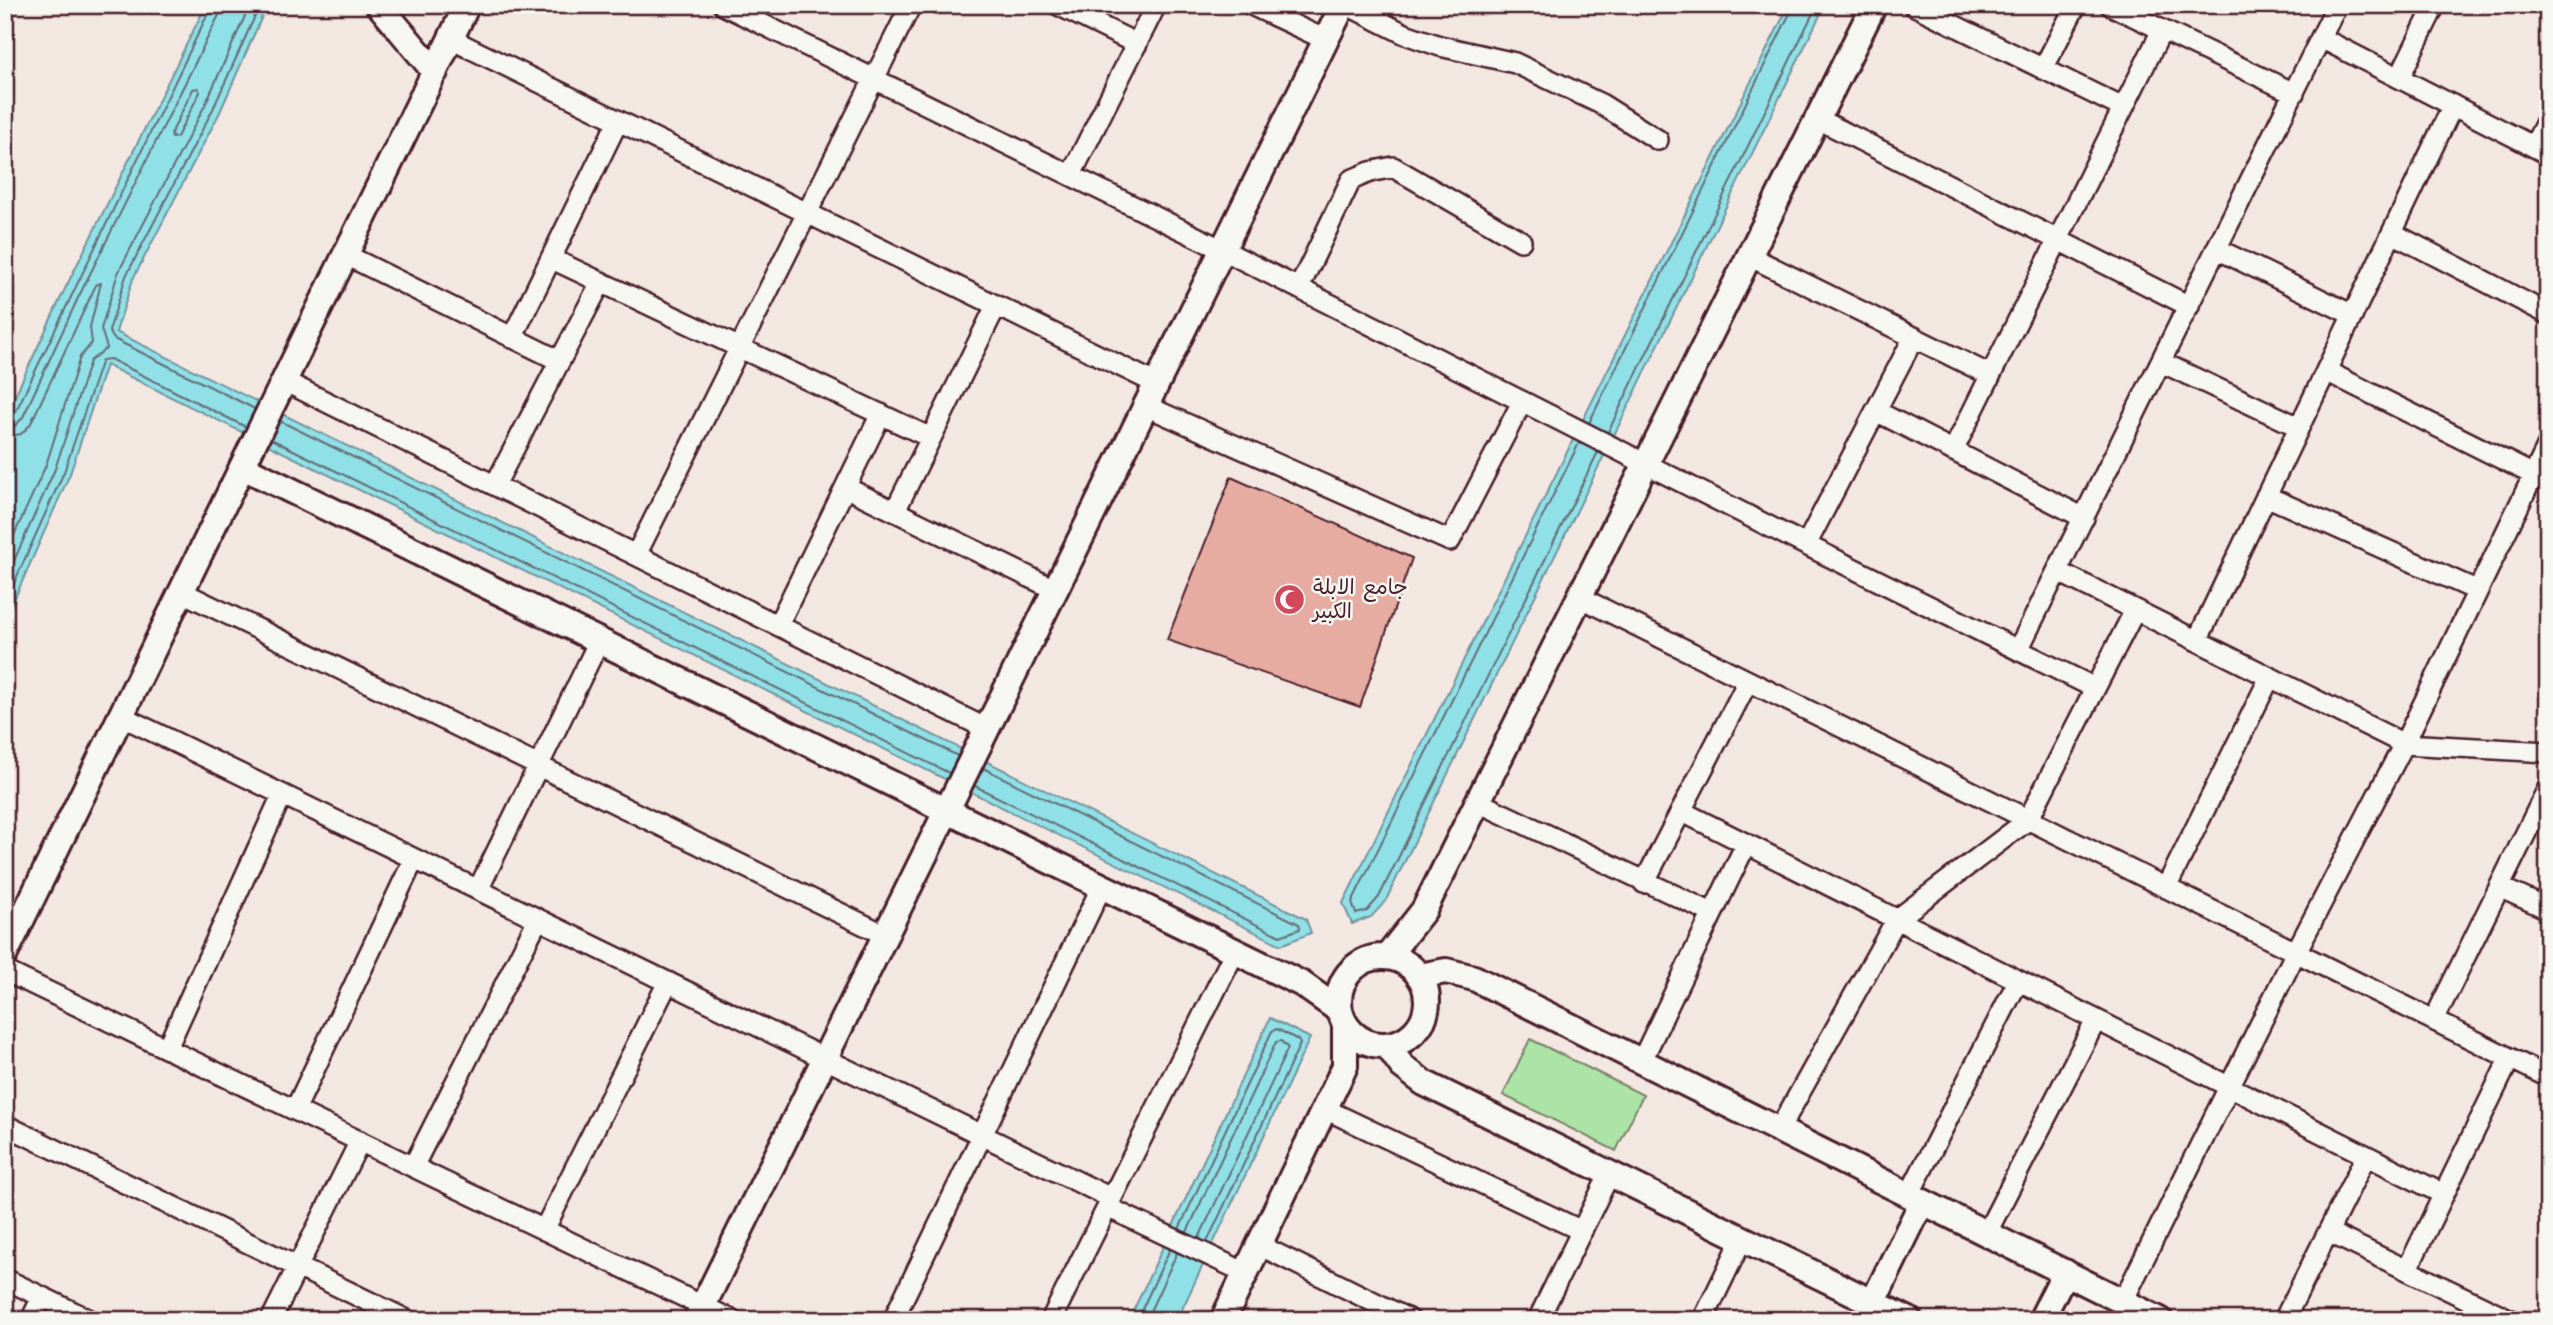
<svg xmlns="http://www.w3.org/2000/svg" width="2553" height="1325" viewBox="0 0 2553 1325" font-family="Kalam,'Playpen Sans Arabic',sans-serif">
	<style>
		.green { fill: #ace3a6; stroke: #7b8168; stroke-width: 2 }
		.water { fill: #8fe0e7; stroke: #73939c; stroke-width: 2 }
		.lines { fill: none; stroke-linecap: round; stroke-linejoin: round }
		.shore { stroke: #666c76; stroke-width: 2 }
		.building { fill: #e6aca2; stroke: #4a1f2b; stroke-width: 2 }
		.minor-casing { stroke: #4a1f2b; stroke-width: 24 }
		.tertiary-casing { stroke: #4a1f2b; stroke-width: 30 }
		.minor { stroke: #f6f6f2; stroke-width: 19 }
		.tertiary { stroke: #f6f6f2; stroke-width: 24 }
		.labels { text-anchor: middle; stroke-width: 5; stroke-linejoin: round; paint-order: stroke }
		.poi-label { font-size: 21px; fill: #4a1f2b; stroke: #f6f6f2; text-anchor: start }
	</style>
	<rect width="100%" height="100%" fill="#f3e7e2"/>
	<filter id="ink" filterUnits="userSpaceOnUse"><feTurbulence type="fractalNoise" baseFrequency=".0143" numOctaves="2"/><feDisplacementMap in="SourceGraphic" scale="14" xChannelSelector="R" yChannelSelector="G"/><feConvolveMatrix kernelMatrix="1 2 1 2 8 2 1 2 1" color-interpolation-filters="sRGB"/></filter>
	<g filter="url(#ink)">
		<!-- green -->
		<path class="green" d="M 1530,1039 L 1643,1095 L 1616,1151 L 1503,1095 Z"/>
		<!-- water -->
		<path class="water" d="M 206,5 L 267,5 L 220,112 L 133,279 L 116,332 L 1306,919 L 1311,933 L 1281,945 L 106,365 L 70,474 L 5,620 L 5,417 L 64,291 Z
			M 1789,5 L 1825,5 L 1385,902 L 1371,917 L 1352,924 L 1343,903 Z
			M 1270,1018 L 1310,1038 L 1177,1320 L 1129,1320 Z"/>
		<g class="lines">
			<!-- shore -->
			<path class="shore" d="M 198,88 L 200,92 L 177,137 L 172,138 L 171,134 L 193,89 Z
				M 255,409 L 114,339 L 109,331 L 126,276 L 213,109 L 260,5
				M 5,418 L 15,413 L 212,5
				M 280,421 L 958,756
				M 1589,423 L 1794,5
				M 5,427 L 16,425 L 23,417 L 78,298 L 219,15 L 221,5
				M 1608,432 L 1817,5
				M 5,437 L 21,434 L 30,425 L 96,285 L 101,283 L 90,327 L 92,343 L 80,357 L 46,465 L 5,555
				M 271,439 L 949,773
				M 1579,443 L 1352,902 L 1356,914 L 1367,911 L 1379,897 L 1598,452
				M 5,581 L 55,469 L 90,361 L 107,348 L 101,329 L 118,273 L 205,105 L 250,5
				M 5,603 L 64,472 L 102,360 L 110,359 L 246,427
				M 975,786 L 1280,936 L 1300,929 L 1299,924 L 983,768
				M 1179,1229 L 1272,1031 L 1277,1029 L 1298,1040 L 1300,1044 L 1207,1242
				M 1187,1232 L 1276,1042 L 1281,1041 L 1288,1048 L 1199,1238
				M 1137,1320 L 1170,1249
				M 1146,1320 L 1177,1253"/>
		</g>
		<!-- building -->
		<path class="building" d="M 1231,477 L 1412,558 L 1360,707 L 1167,640 Z"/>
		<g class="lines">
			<defs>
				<path id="minor" d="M 723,5 L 1223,250 L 1806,545 L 2095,688
					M 1058,5 L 1137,44
					M 1251,5 L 1326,40
					M 1347,5 L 1405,34 L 1440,46 L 1515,63 L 1601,104 L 1658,140
					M 1913,5 L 2123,108
					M 2110,5 L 2294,93
					M 2321,38 L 2548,154
					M 451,39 L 1157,384
					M 2043,69 L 2076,5
					M 2399,78 L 2435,5
					M 1818,119 L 2189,306
					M 2534,146 L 2548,118
					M 1071,175 L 1156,5
					M 2392,233 L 2548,314
					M 2217,249 L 2353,315
					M 346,255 L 560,361
					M 1749,256 L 1990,375
					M 552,259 L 931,438
					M 1299,288 L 1351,180 L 1370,172 L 1393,167 L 1521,241
					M 512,338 L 618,121
					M 2161,362 L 2299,427
					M 2326,371 L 2548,482
					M 284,381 L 987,729
					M 1146,406 L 1450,541 L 1522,402
					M 1876,411 L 2084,518
					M 1953,451 L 2162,30
					M 495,485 L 601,282
					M 847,488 L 1056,590
					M 2266,496 L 2476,590
					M 895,511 L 996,306
					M 1806,545 L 1914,337
					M 636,555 L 911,5
					M 2059,572 L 2404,744 L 2548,752
					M 182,592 L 885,935
					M 1579,597 L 2548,1077
					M 778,625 L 881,414
					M 2197,641 L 2453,105
					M 2018,650 L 2337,5
					M 121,716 L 1111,1198
					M 1478,802 L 1712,913
					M 1681,811 L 2443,1194
					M 1644,883 L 1748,681
					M 2499,887 L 2548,909
					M 2166,888 L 2270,677
					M 478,890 L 599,641
					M 5,971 L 732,1320
					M 2434,1020 L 2548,788
					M 167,1048 L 282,795
					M 1641,1062 L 1746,844
					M 1325,1109 L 1582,1231
					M 295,1110 L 414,859
					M 5,1125 L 407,1320
					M 1779,1130 L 1896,920 L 2028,820 L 2135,610
					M 413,1167 L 538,919
					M 1909,1195 L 2018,981
					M 1107,1207 L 1246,1273
					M 544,1230 L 668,982
					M 2328,1232 L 2511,1320
					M 1986,1234 L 2096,1020
					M 1259,1245 L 1410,1320
					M 2407,1270 L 2510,1058
					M 5,1279 L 90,1320
					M 2123,1301 L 2296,952 L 2404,744 L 2548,445
					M 31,1320 L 42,1297
					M 271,1320 L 360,1141
					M 893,1320 L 1102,886
					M 1051,1320 L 1235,951
					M 1538,1320 L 1610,1173
					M 1703,1320 L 1743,1237
					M 1864,1320 L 1873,1302
					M 2284,1320 L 2366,1156"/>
				<path id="tertiary" d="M 379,5 L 435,72
					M 243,467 L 1302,984 L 1340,1011
					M 5,954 L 467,5
					M 1387,957 L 1424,910 L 1874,5
					M1339 1001a44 44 0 1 1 88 0a44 44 0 1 1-88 0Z
					M 1419,976 L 1446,971 L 1474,978 L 2160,1320
					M 1387,1045 L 1402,1066 L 1424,1083 L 1909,1320
					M 1873,1302 L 1922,1202
					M 696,1320 L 1343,5
					M 1223,1320 L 1345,1066 L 1345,1024
					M 2041,1320 L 2065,1272"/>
			</defs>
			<!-- minor casing -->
			<use href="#minor" class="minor-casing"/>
			<!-- tertiary casing -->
			<use href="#tertiary" class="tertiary-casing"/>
			<!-- minor -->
			<use href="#minor" class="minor"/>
			<!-- tertiary -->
			<use href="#tertiary" class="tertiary"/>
		</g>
	</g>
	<!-- icons -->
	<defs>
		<symbol id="mosque-disc" viewBox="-11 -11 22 22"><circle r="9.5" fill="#d1495b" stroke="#f6f6f2"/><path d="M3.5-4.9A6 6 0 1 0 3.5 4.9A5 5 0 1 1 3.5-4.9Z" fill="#fff"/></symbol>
	</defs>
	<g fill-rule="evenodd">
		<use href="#mosque-disc" x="1272" y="582" width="35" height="35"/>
	</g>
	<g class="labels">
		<!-- poi labels -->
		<g class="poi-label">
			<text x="1313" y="594">جامع الابلة<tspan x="1313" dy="24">الكبير</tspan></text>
		</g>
	</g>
	<!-- margin -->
	<rect width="2553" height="1325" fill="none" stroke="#f6f6f2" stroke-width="28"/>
	<rect x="14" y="14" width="2525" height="1297" fill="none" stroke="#4a1f2b" stroke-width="2.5" filter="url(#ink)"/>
</svg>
